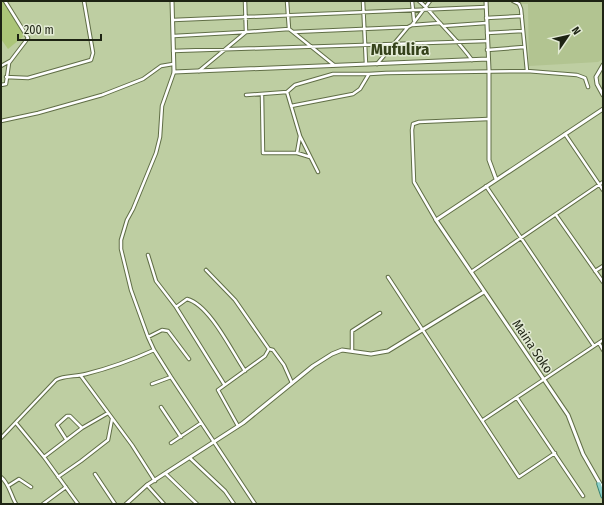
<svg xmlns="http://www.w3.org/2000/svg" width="604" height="505" viewBox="0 0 604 505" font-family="'Fira Sans Condensed',sans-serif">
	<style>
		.built { fill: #b2c491 }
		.green { fill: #abc578 }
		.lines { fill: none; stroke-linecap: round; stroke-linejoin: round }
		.minor-casing { stroke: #606e46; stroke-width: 4.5 }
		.tertiary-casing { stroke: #606e46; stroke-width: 5 }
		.primary-casing { stroke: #368072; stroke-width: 5.5 }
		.minor { stroke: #fff; stroke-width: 2.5 }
		.tertiary { stroke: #fff; stroke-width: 3 }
		.primary { stroke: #8ed1c9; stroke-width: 3.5 }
		.labels { text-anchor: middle; stroke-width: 3; stroke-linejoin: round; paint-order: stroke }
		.street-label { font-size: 13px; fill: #1d2313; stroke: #e3ebd5 }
		.district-label { font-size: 17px; font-weight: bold; fill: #35421b; stroke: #e3ebd5 }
	</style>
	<rect width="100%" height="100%" fill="#becea2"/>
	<!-- built -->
	<path class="built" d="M 520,1 L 603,1 L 603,59 L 598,62 L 529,66 L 528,4 L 520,4 Z"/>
	<!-- green -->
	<path class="green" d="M 1,1 L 3,1 L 25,35 L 8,49 L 1,39 Z"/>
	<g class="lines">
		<defs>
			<path id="minor" d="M 245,1 L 246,32 L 289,29 L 287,1
				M 363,1 L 366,64
				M 412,1 L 414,20
				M 419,1 C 428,8 433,16 441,24 C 452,36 462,46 472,60
				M 513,1 L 519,4 L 521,9 L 527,71
				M 486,18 L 522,16
				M 173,20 L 486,7
				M 413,25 L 440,23
				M 443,26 L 486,23
				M 289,29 L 293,32 L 408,27
				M 293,32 L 334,65
				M 487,33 L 523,31
				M 174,36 L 246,32 L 199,71
				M 487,50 L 524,47
				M 173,51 L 487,41
				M 377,64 L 408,27 L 412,25 L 430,1
				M 1,66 L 10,61
				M 174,72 L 162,106 L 160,137 L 156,153 L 133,209 L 127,220 L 121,240 L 121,249 L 131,290 L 148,337 L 154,350 L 171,377 L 255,504
				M 6,77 L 28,78 L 91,60 L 93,53 L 84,1
				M 1,85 L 6,84 L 9,63 L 28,38 L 5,1
				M 246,95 L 287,92
				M 262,95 L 263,153 L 297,153 L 310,157
				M 291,106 L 353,94 L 360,89 L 369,74 L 386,73 L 527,71 L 577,75 L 585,78 L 588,87
				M 1,121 L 38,113 L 102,95 L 143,79 L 161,66 L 173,64
				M 565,134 L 603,190
				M 300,136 L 318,172
				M 297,153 L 300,136 L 287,92 L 295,85 L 333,74 L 369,74
				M 486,186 L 594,346
				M 556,215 L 603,282
				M 436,220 L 414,182 L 412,130 L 413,124 L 419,122 L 488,119
				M 148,255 L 156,281 L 176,307 L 224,384
				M 206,270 L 235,300 L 269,349 L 265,356 L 218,390 L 238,426
				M 595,271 L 603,266
				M 471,272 L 603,182
				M 388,277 L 519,477 L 555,453
				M 176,307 L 187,299 C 210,305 232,352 245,371
				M 148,337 L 162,330 L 168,331 L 189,359
				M 599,343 L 603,350
				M 269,349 L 273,350 L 284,365 L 292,383
				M 352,350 L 352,331 L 380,313
				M 81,376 L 132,445 L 155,481
				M 152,384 L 171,377
				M 517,398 L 583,496
				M 161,407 L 181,437
				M 483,420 L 603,340
				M 16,423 L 44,457 L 78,504
				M 1,438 L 56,380 C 65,375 76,377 86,374 C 110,368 132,360 154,350
				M 66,439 L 57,425 L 67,416 L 70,416 L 82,428
				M 171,443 L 201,423
				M 44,457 L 82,428 L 108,413
				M 190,458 L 225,491 L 234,504
				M 95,474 L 115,504
				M 166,474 L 197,504
				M 1,477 C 9,483 11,496 16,504
				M 58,477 L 81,461 L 108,440 L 112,419
				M 147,485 L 164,504
				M 8,486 L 19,479 L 31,487
				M 43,504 L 66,487"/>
			<path id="tertiary" d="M 172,1 L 174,72 L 488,59
				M 486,1 L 489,70 L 489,160 L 496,179
				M 603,65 L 596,77 L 597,84 L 603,95
				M 603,109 L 436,220 L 568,415 L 583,454 L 603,489
				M 126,504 L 147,485 L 243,423 L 313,366 L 332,354 L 342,350 L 371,354 L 388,351 L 484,292"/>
			<path id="primary" d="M 599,484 L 603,496"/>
		</defs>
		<!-- minor casing -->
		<use href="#minor" class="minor-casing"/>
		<!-- tertiary casing -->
		<use href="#tertiary" class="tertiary-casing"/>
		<!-- primary casing -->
		<use href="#primary" class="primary-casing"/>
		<!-- minor -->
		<use href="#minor" class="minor"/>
		<!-- tertiary -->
		<use href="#tertiary" class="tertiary"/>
		<!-- primary -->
		<use href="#primary" class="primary"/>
	</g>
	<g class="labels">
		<!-- street labels -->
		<g class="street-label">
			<text transform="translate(533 346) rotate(56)" y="5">Maina Soko</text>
		</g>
		<!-- district labels -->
		<g class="district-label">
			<text x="400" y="55">Mufulira</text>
		</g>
	</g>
	<!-- border -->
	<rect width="604" height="505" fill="none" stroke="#1d2313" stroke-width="4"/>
	<!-- north arrow -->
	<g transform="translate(568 36) rotate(56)" stroke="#e3ebd5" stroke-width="3" paint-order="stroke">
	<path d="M0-3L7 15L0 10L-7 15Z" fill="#1d2313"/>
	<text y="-6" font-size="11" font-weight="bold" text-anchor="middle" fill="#1d2313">N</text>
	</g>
	<!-- scale -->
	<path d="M18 34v6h83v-6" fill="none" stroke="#1d2313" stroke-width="2"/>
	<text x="24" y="34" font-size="12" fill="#1d2313" stroke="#e3ebd5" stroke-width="3" paint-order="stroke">200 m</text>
</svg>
